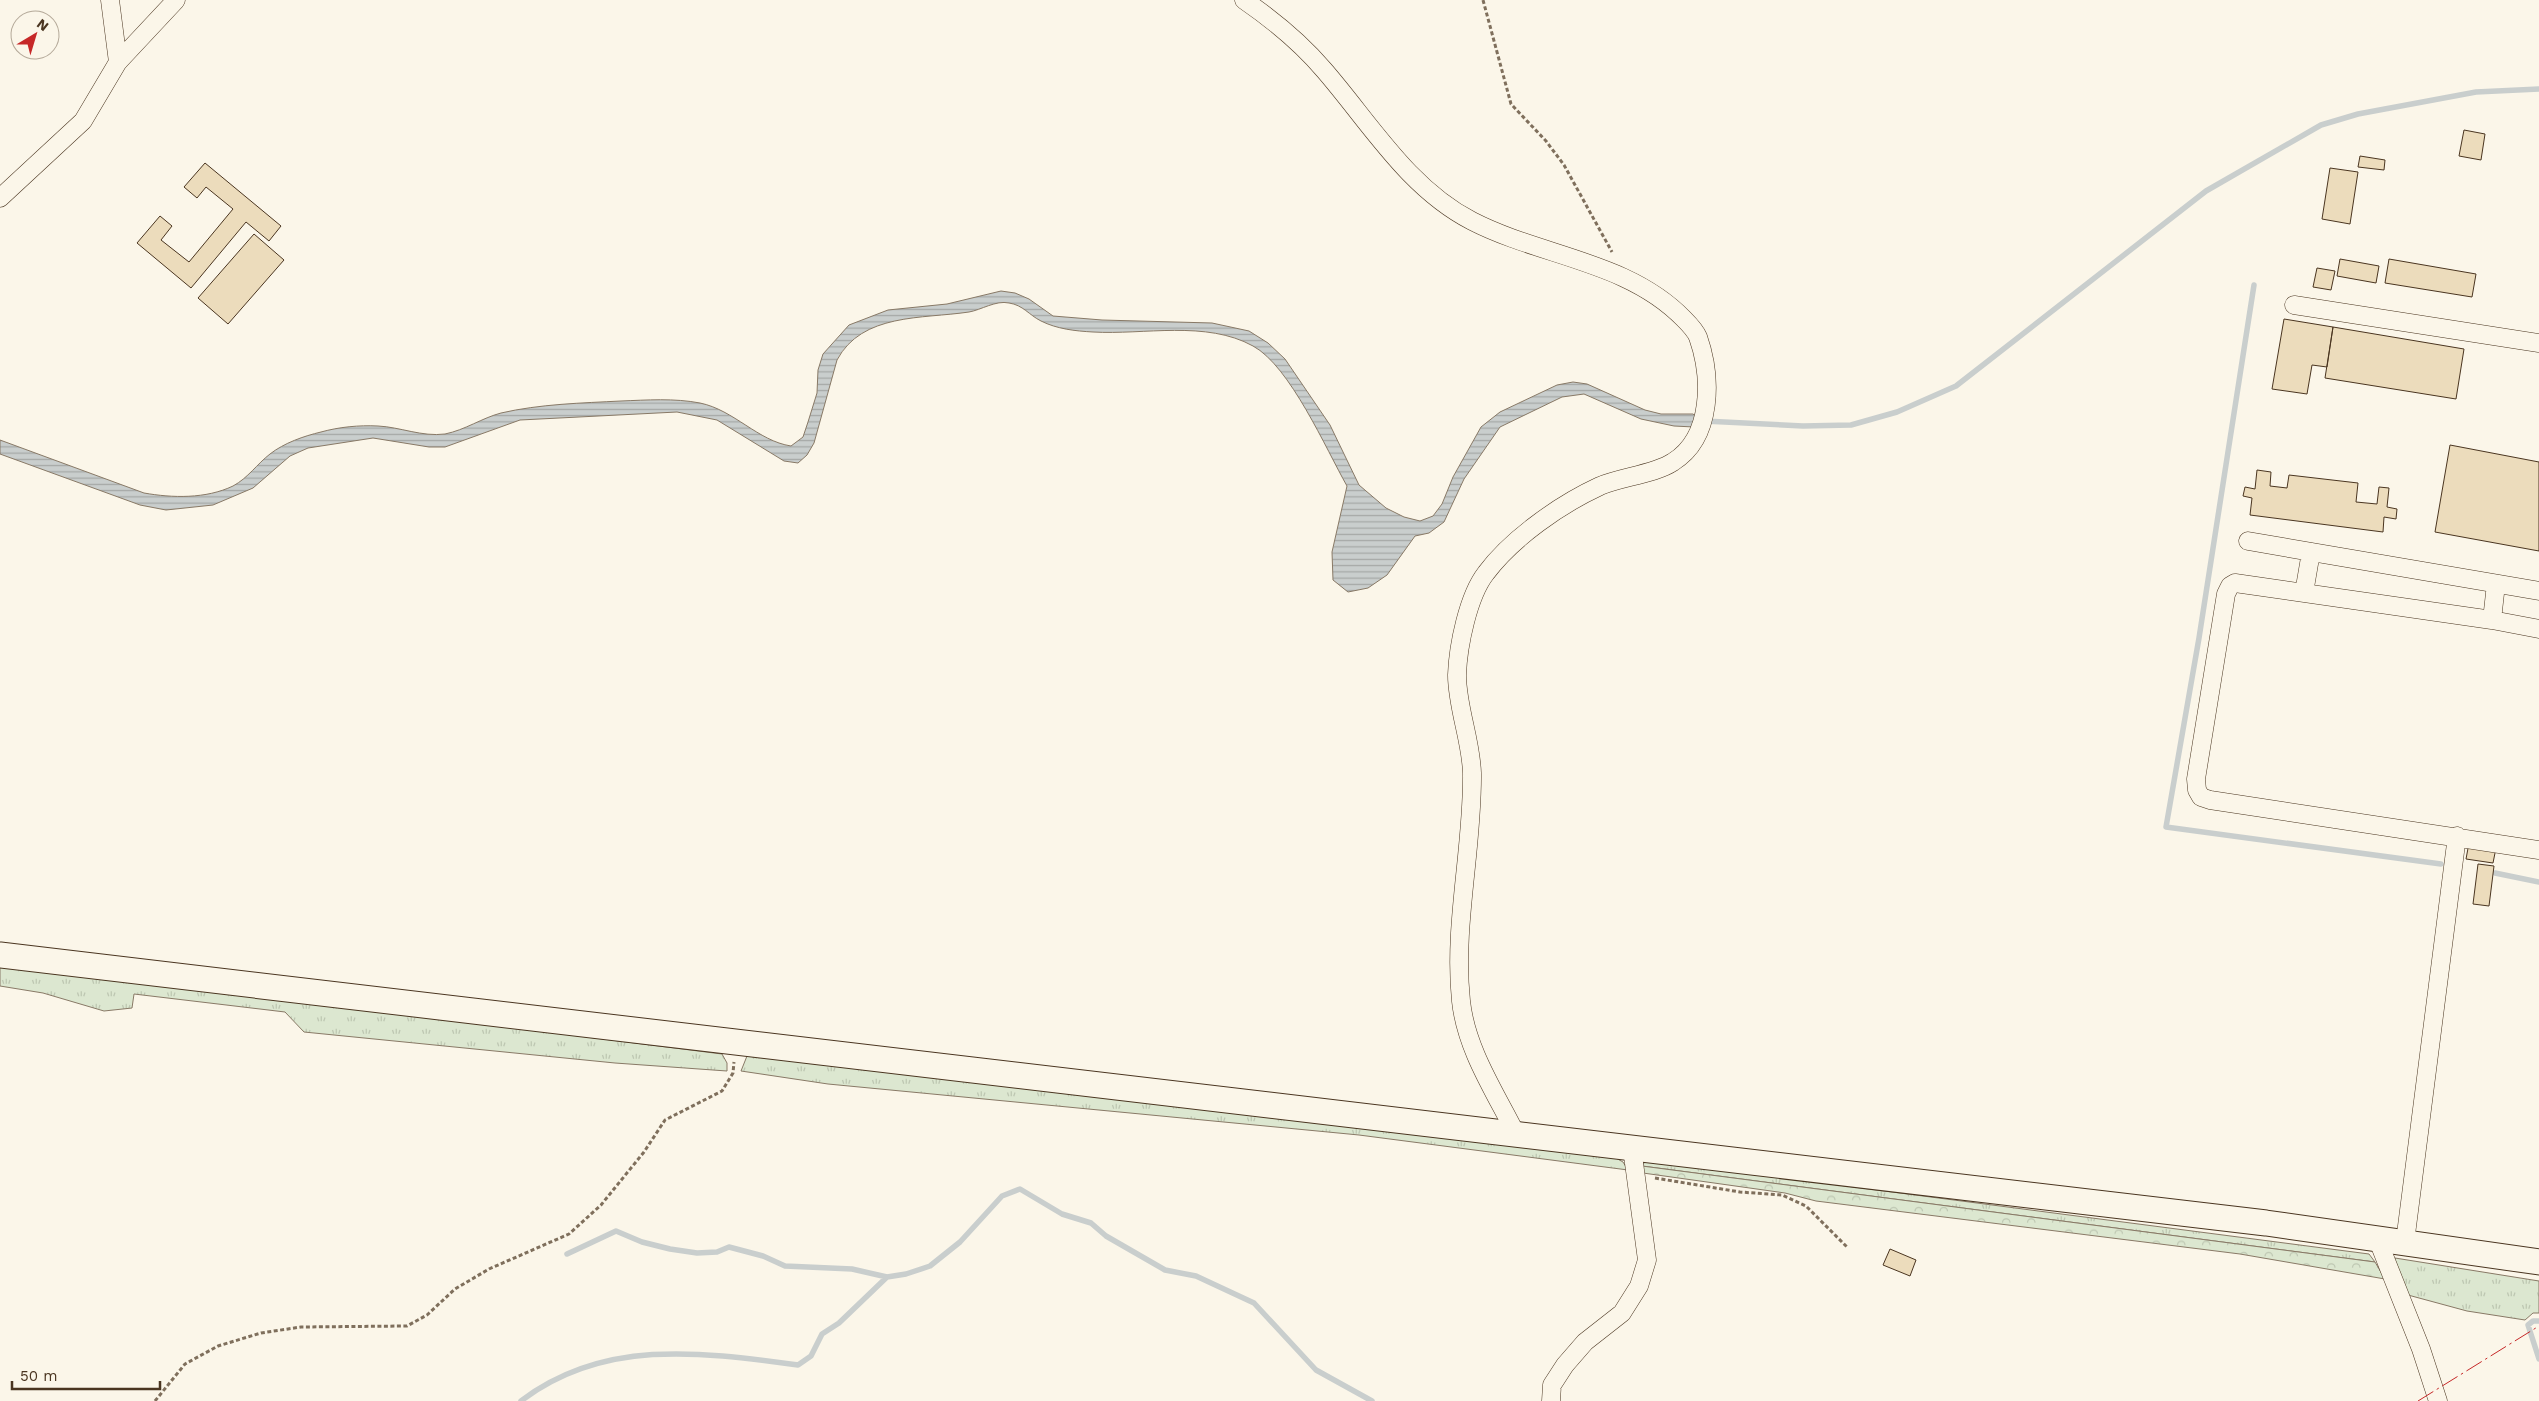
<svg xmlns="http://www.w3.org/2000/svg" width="2539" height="1401" viewBox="0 0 2539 1401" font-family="'Work Sans',sans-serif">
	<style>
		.grass { fill: url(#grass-tufts); stroke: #887966 }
		.forest { fill: url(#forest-crowns); stroke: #887966 }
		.water { fill: url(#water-rules); stroke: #887966 }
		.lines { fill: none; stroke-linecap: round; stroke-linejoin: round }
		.stream { stroke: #c9cecd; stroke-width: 5.5 }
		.building { fill: #ecdcbc; stroke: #4a3520 }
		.street-casing { stroke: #4a3520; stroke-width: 19 }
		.secondary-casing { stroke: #4a3520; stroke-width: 27 }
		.path { stroke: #7f6f5c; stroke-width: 3; stroke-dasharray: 4 2.5; stroke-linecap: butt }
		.street { stroke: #fbf6e9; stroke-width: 18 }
		.secondary { stroke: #fbf6e9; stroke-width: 25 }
		.power { stroke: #c62828; stroke-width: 1; stroke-dasharray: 18 4 2.5 4; stroke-linecap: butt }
	</style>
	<defs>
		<pattern id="grass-tufts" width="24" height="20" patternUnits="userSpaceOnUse" patternTransform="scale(1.25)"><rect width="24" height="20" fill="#dce7d0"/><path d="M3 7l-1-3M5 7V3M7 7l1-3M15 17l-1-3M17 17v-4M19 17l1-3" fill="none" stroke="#bec7b2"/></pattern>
		<pattern id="forest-crowns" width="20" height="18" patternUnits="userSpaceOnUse" patternTransform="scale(1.25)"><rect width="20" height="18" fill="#dce7d0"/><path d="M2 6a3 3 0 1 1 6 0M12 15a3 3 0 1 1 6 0" fill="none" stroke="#bec7b2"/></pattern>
		<pattern id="water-rules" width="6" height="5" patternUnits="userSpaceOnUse" patternTransform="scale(1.25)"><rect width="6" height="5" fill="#c9cecd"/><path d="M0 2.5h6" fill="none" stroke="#a5a8a6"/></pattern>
	</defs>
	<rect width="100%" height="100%" fill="#fbf6e9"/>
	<!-- grass -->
	<path class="grass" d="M 0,963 L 722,1054 L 727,1063 L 727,1071 L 615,1063 L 304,1032 L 285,1012 L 134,994 L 132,1008 L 104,1011 L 43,993 L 0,986 Z
		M 747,1056 L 1163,1101 L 1614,1157 L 1623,1162 L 1628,1170 L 1359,1135 L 828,1084 L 741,1071 Z
		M 1646,1160 L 2369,1254 L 2375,1262 L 1642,1166 Z
		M 2395,1258 L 2539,1281 L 2539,1313 L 2533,1313 L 2525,1320 L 2467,1311 L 2408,1295 L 2393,1265 Z"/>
	<!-- forest -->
	<path class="forest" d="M 1642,1166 L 2375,1262 L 2385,1279 L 2240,1254 L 1816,1201 L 1785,1193 L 1643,1173 Z"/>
	<!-- water -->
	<path class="water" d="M 1001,291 L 1015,293 L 1029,299 L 1053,316 L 1102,320 L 1212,323 L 1249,331 L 1268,343 L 1285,359 L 1330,425 L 1359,485 L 1386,508 L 1404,517 L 1420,521 L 1433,516 L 1442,504 L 1453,477 L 1481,427 L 1500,412 L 1557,385 L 1573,382 L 1587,384 L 1645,410 L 1661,414 L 1693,414 L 1698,418 L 1694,427 L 1674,426 L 1641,419 L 1584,394 L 1562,397 L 1500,427 L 1464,479 L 1444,522 L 1429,533 L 1415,536 L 1387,575 L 1368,588 L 1348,592 L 1333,580 L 1332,552 L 1347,486 C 1326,449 1290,366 1253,346 C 1206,320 1144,335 1093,332 C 1075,331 1057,329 1041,321 C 1029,315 1023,305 1009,303 C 996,300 981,310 969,312 C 922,319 862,313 837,360 L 814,443 L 807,455 L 798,463 L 784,461 L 717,420 L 677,412 L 520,420 L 445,447 L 429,447 L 373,438 L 308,448 L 290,456 L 253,488 L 213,505 L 166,510 L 140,505 L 0,454 L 0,440 L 144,493 C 172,498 206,499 233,486 C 248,478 257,464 270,454 C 284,443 304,436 321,432 C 339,427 359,425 378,426 C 400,427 422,437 445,434 C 465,430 482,418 501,413 C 540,404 582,403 621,401 C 647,400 674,398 700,403 C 734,410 758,441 791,446 L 803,437 L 808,422 L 817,393 L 818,370 L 823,354 L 849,325 L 888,310 L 947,304 Z"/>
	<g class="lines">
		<!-- stream -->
		<path class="stream" d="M 2254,285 L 2199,638 L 2166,827 L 2441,864
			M 1704,421 L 1803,426 L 1851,425 L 1897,412 L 1956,386 L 2206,191 L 2321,125 L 2358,114 L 2476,92 L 2539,89
			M 2495,873 L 2539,882
			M 567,1254 L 616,1231 L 642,1242 L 670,1249 L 697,1253 L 717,1252 L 729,1247 L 763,1256 L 785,1266 L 852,1269 L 887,1277
			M 2539,1321 L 2533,1321 L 2528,1325 L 2539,1359
			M 521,1401 C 604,1338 701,1352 798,1365 L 811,1356 L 822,1334 L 839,1323 L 887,1277 L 906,1274 L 930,1266 L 960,1242 L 1002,1196 L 1020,1189 L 1062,1214 L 1091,1223 L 1106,1236 L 1165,1270 L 1196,1276 L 1254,1303 L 1316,1370 L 1372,1401"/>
	</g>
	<!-- building -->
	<path class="building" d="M 2464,130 L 2485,134 L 2481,160 L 2459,156 Z
		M 2360,156 L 2385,160 L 2384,170 L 2358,167 Z
		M 205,163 L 281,226 L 269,241 L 246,222 L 191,288 L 137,243 L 160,216 L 172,226 L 161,240 L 189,262 L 233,209 L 206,187 L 197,198 L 184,187 Z
		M 2330,168 L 2358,172 L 2350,224 L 2322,219 Z
		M 254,234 L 284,260 L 228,324 L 198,298 Z
		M 2340,259 L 2379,266 L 2376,283 L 2337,276 Z
		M 2389,259 L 2476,274 L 2472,297 L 2385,283 Z
		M 2317,268 L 2335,271 L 2331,290 L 2313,287 Z
		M 2284,319 L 2333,327 L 2327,367 L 2312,365 L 2307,394 L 2272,389 Z
		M 2333,327 L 2464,349 L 2456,399 L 2325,378 Z
		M 2450,445 L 2539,462 L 2539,551 L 2435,532 Z
		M 2257,470 L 2271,472 L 2270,486 L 2287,488 L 2289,475 L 2358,483 L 2356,502 L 2377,504 L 2379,487 L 2389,488 L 2387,507 L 2397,509 L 2396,519 L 2384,517 L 2383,532 L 2250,515 L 2252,498 L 2243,496 L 2245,487 L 2255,489 Z
		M 2469,843 L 2496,848 L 2493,863 L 2466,859 Z
		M 2478,864 L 2494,866 L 2489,906 L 2473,904 Z
		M 1890,1249 L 1916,1260 L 1910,1276 L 1883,1265 Z"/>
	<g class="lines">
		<defs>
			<path id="street" d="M 110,0 L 118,62
				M 1244,0 C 1273,20 1301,43 1324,70 C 1370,123 1408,188 1472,221 C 1542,257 1628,261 1684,319 C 1690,325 1695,330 1698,337 C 1712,377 1713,437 1673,462 C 1655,474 1621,477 1600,486 C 1561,504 1512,538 1486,573 C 1468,596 1458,646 1457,675 C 1457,707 1471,740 1472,773 C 1473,849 1453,925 1461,1001 C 1466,1049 1495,1092 1516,1134
				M 0,198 L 83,121 L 118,62 L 176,0
				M 2294,305 L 2539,343
				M 2248,541 L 2539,591
				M 2304,593 L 2311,552
				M 2492,620 L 2496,584
				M 2539,629 L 2492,620 L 2235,583 L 2230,586 L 2226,594 L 2196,779 L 2197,790 L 2201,797 L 2210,800 L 2539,850
				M 2377,1238 L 2421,1349 L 2438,1401
				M 2405,1242 L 2457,836
				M 1551,1401 L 1552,1385 L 1565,1365 L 1585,1342 L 1622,1313 L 1639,1286 L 1647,1260 L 1632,1148"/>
			<path id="secondary" d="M 0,955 L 2266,1223 L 2539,1262"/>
		</defs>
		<!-- street casing -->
		<use href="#street" class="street-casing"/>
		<!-- secondary casing -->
		<use href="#secondary" class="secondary-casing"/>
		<!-- path -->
		<path class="path" d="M 1483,0 L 1511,104 L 1546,141 L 1564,165 L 1612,252
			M 1655,1178 L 1740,1192 L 1782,1195 L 1806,1206 L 1847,1247
			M 155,1401 L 185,1364 L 218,1346 L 261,1333 L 301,1327 L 407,1326 L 427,1315 L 455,1289 L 489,1269 L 569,1234 L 601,1205 L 644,1152 L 665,1120 L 722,1091 L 733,1073 L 734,1062"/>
		<!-- street -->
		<use href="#street" class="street"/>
		<!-- secondary -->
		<use href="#secondary" class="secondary"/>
		<!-- power -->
		<path class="power" d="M 2418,1401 L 2539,1326"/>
	</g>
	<!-- north arrow -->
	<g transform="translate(35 35) rotate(38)"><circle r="24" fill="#fbf6e9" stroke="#b4a999"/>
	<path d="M0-4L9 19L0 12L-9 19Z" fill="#c62828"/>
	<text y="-8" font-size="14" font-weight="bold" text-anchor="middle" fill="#4a3520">N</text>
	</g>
	<!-- scale -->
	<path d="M12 1381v8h148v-8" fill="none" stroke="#4a3520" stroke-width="2.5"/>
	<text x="20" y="1381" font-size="15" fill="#4a3520" stroke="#fbf6e9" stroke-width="4" paint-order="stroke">50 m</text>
</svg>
